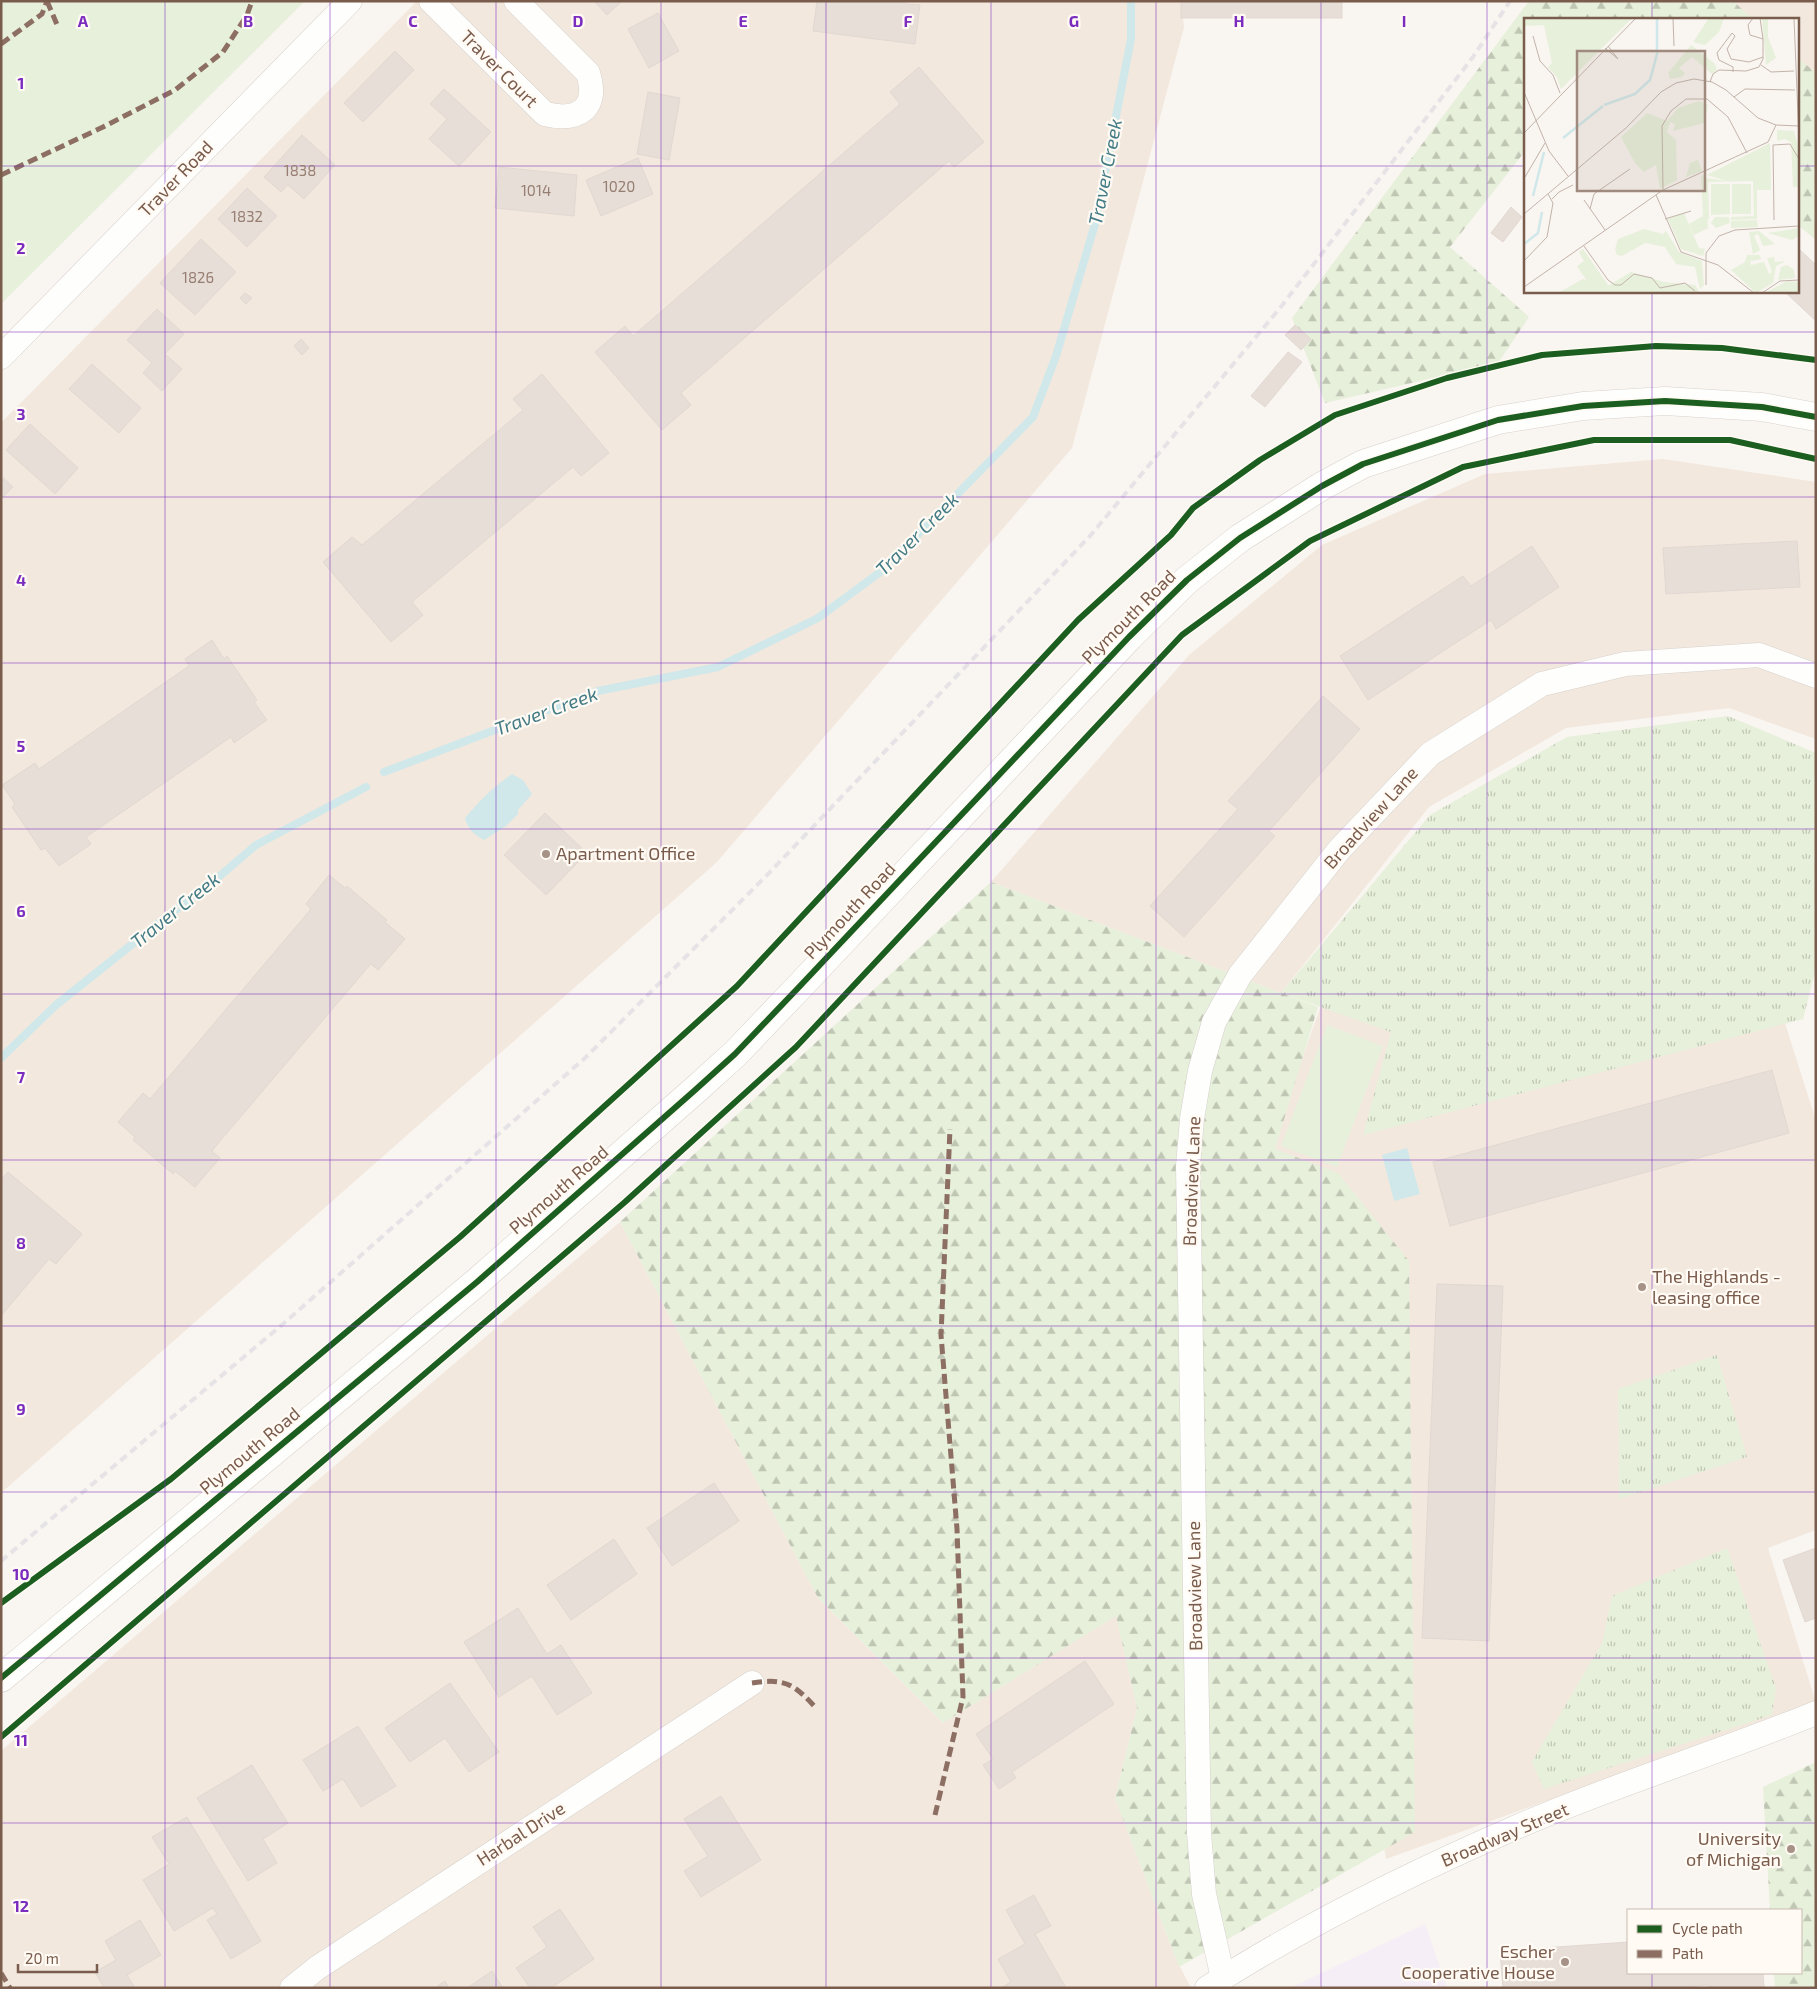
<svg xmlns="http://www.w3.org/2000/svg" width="1817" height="1989" viewBox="0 0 1817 1989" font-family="'Exo 2',sans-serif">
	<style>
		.residential { fill: #f2e8de }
		.education { fill: #f6eef6 }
		.grass { fill: url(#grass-tufts) }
		.forest { fill: url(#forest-firs) }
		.park { fill: #e7f0db }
		.water { fill: #d0e8ea }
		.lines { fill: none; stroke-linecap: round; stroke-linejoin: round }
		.stream { stroke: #d0e8ea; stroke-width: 8 }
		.building { fill: #e6ded7; stroke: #e2d8d2 }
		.street-casing { stroke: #d7d1cb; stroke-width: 25 }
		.secondary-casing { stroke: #d9d2cb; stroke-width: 29 }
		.street { stroke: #fefefd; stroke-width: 24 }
		.secondary { stroke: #fefefd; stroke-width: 28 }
		.rail { stroke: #e6e3e7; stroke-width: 4; stroke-dasharray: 8 5; stroke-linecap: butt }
		.quiet { stroke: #8d6e63; stroke-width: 5; stroke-dasharray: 10 5; stroke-linecap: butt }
		.cycleway-casing { stroke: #fffaf3; stroke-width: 9 }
		.cycleway { stroke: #1b5e20; stroke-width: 6 }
		.grid { fill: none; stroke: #7b2cbf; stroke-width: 1; stroke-opacity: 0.55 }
		.poi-dot { fill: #a69286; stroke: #fffaf3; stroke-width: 2 }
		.labels { text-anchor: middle; stroke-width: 4.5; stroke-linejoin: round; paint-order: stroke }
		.number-label { font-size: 15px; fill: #977e72 }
		.street-label { font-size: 18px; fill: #7a5c4d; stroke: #fffaf3 }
		.poi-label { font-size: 18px; fill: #7a5c4d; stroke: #fffaf3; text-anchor: start }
		.water-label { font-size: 19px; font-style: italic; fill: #437c86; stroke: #fffaf3 }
		.inset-river { fill: none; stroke: #d0e8ea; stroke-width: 2.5 }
		.inset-road { fill: none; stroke: #c2b3aa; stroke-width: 1 }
		.view { fill: #9f8a7d; fill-opacity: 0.15; stroke: #9f8a7d; stroke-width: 2.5 }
		.inset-edge { fill: none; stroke: #7a5c4d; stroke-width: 2.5 }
		.grid-label { font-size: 16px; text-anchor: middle; font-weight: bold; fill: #7b2cbf; stroke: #fffaf3; stroke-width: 4.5; stroke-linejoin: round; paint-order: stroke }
	</style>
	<defs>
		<pattern id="grass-tufts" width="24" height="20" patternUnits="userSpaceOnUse" patternTransform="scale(1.25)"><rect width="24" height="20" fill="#e7f0db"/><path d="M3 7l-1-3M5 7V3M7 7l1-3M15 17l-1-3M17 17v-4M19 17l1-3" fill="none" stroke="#c0c6b4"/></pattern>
		<pattern id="forest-firs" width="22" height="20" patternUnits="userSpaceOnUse" patternTransform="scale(1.25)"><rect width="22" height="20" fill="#e7f0db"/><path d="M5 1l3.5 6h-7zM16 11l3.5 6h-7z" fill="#c0c6b4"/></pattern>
	</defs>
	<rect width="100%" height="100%" fill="#f9f5f0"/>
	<!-- residential -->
	<path class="residential" d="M 417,1 L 1181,1 L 1184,27 L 1072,448 L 717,862 L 1,1493 L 1,423 Z
		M 1558,1 L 1816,1 L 1816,235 L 1798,220 L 1798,19 L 1564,19 Z
		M 1663,459 L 1816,482 L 1816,739 L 1729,708 L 1566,728 L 1429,807 L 1281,993 L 991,882 L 1189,655 L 1322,545 L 1485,474 Z
		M 1326,991 L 1778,1001 L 1816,1121 L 1816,1530 L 1768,1548 L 1816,1703 L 1386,1859 L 1274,1139 Z
		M 620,1222 L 818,1598 L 943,1723 L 1116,1615 L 1137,1708 L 1115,1798 L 1175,1957 L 1191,1988 L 1,1988 L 1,1751 Z"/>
	<!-- education -->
	<path class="education" d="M 1425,1924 L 1447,1988 L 1290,1988 Z"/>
	<!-- grass -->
	<path class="grass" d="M 1728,716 L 1816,753 L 1816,968 L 1803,1019 L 1363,1135 L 1391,1032 L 1281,993 L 1430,815 L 1567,737 Z
		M 1717,1355 L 1747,1457 L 1619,1499 L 1618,1389 Z
		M 1727,1548 L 1776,1688 L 1772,1715 L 1544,1789 L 1532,1762 L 1602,1643 L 1612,1596 Z"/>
	<!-- forest -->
	<path class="forest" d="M 1529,1 L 1733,1 L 1753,19 L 1526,19 L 1526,150 L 1450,247 L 1529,317 L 1498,363 L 1325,403 L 1292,318 Z
		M 1798,58 L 1816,73 L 1816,240 L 1798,225 Z
		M 991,882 L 1318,1007 L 1275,1149 L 1338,1173 L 1409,1261 L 1415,1832 L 1179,1967 L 1115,1798 L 1137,1708 L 1116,1616 L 943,1723 L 818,1598 L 620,1222 Z
		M 1816,1762 L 1816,1988 L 1775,1988 L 1774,1973 L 1801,1973 L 1801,1910 L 1770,1910 L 1763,1787 Z"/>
	<!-- park -->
	<path class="park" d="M 1,1 L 305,1 L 1,304 Z
		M 1327,1025 L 1383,1046 L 1337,1167 L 1281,1146 Z"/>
	<!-- water -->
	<path class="water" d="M 512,774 L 523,780 L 532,794 L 518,810 L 518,814 L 506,826 L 484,840 C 475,836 467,828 465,818 C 480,800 493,787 512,774 Z
		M 1407,1148 L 1420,1194 L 1394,1201 L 1382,1155 Z"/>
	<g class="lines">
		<!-- stream -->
		<path class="stream" d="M 384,772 L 598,691 L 718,667 L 818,618 L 883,570 L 1033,417 L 1056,356 L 1095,224 L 1131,39 L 1131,1
			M 1,1058 L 56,1005 L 165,918 L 208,886 L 256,845 L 366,787"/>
	</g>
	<!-- building -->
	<path class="building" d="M 594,1 L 622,1 L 607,15 Z
		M 817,1 L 906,1 L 906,4 L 920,5 L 915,44 L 813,31 Z
		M 1181,1 L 1342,1 L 1342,18 L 1181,18 Z
		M 658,13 L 679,51 L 649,68 L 628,29 Z
		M 395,51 L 414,70 L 363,122 L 344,103 Z
		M 919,67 L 984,142 L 954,167 L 949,161 L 682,392 L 681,393 L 691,405 L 662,430 L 595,352 L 625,326 L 633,336 L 900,104 L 890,92 Z
		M 444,89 L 491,132 L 459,166 L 429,139 L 447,119 L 430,104 Z
		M 648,92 L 680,98 L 669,160 L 637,154 Z
		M 302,135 L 335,165 L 304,199 L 288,185 L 281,192 L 264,177 Z
		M 638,158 L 653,194 L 601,216 L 586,180 Z
		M 499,167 L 577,175 L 574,216 L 495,208 Z
		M 247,188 L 277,216 L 247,247 L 218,219 Z
		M 1511,207 L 1522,217 L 1503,242 L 1491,233 Z
		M 201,239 L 236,272 L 195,315 L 160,283 Z
		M 1798,248 L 1816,265 L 1816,321 L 1784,291 L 1798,291 Z
		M 245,293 L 252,298 L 246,304 L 240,298 Z
		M 157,309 L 184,334 L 165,354 L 182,369 L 162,391 L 143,373 L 152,363 L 127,340 Z
		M 1295,325 L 1311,339 L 1301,350 L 1285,335 Z
		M 301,339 L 309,348 L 302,355 L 294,346 Z
		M 1288,352 L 1302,362 L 1265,407 L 1251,396 Z
		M 92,364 L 141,408 L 119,433 L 69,389 Z
		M 542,374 L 609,453 L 581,476 L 573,467 L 412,602 L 423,615 L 391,642 L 323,562 L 352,537 L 362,545 L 523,410 L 513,399 Z
		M 30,424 L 78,468 L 55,494 L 6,450 Z
		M 1,476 L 13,487 L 1,499 Z
		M 1797,541 L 1800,587 L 1666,594 L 1663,548 Z
		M 1532,546 L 1559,587 L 1496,629 L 1491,620 L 1368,700 L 1340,656 L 1463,576 L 1471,586 Z
		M 212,640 L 224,659 L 227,656 L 257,700 L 254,702 L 267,720 L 234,743 L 231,737 L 86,837 L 91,844 L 59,866 L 45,848 L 41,850 L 12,807 L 15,804 L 2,785 L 35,763 L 39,769 L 189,666 L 185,659 Z
		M 1323,696 L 1360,729 L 1269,831 L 1275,836 L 1184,937 L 1150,906 L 1238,809 L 1228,801 Z
		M 545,813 L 587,853 L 546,895 L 504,855 Z
		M 329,875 L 345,888 L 347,886 L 387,920 L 385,922 L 405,939 L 378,970 L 371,964 L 369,966 L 215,1147 L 212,1151 L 220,1158 L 195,1187 L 175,1171 L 173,1174 L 133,1140 L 135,1137 L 118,1122 L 143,1093 L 150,1099 L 311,909 L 306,904 Z
		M 1772,1070 L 1789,1133 L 1450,1226 L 1433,1162 Z
		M 8,1172 L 82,1234 L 56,1264 L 49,1259 L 1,1316 L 1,1180 Z
		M 1437,1284 L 1503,1286 L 1489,1641 L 1422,1638 Z
		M 714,1483 L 739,1521 L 672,1566 L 647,1528 Z
		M 614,1539 L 637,1574 L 571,1620 L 547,1585 Z
		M 1816,1548 L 1816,1618 L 1805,1622 L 1783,1560 Z
		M 518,1608 L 547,1654 L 561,1645 L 592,1693 L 557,1715 L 532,1676 L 499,1697 L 464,1642 Z
		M 1085,1661 L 1114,1704 L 1012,1772 L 1016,1778 L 999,1789 L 983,1765 L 993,1759 L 976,1734 Z
		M 450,1683 L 499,1752 L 469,1772 L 445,1738 L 410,1762 L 385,1728 Z
		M 358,1726 L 396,1786 L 361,1807 L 343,1779 L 323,1791 L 303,1760 Z
		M 252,1765 L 288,1823 L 263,1839 L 277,1863 L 248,1881 L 197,1798 Z
		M 721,1796 L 761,1860 L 701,1897 L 684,1871 L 708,1856 L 684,1819 Z
		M 187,1817 L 261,1941 L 231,1959 L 207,1920 L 217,1914 L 213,1908 L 174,1931 L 143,1880 L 169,1864 L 152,1837 Z
		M 1034,1895 L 1051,1926 L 1035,1934 L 1066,1988 L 1001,1988 L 1011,1982 L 998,1959 L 1025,1944 L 1006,1910 Z
		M 560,1909 L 594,1959 L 551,1988 L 530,1988 L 516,1968 L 547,1947 L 533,1927 Z
		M 140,1920 L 161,1955 L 127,1975 L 135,1988 L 104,1988 L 95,1972 L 116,1960 L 105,1941 Z
		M 1628,1942 L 1628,1973 L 1763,1973 L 1764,1988 L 1708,1988 L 1708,1985 L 1675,1988 L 1503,1988 L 1500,1951 Z
		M 492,1971 L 503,1988 L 467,1988 Z
		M 445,1981 L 449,1988 L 435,1988 Z"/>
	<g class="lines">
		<defs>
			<path id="street" d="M 431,1 L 545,114 C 578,122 599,109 588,73 L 516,1
				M 1,357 L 350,1
				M 1223,1978 L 1204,1894 L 1199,1833 L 1188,1166 L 1192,1119 L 1200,1071 L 1214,1022 L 1240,975 L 1339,850 L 1430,754 L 1542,684 L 1625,664 L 1759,655 L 1816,676
				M 292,1988 L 317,1968 L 752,1683
				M 1207,1988 C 1305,1925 1413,1872 1519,1826 C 1616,1784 1718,1753 1816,1713"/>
			<path id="secondary" d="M 1,1678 L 477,1282 L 694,1091 L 735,1054 L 800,986 L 1129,637 L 1187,580 L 1240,538 L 1322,486 L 1363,464 L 1498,420 L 1583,406 L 1665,401 L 1762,407 L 1816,417"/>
		</defs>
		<!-- street casing -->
		<use href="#street" class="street-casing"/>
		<!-- secondary casing -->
		<use href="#secondary" class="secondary-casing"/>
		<!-- street -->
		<use href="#street" class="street"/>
		<!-- secondary -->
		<use href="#secondary" class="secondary"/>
		<!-- rail -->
		<path class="rail" d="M 1,1561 L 283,1324 L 585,1058 L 769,873 L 1090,536 L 1280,308 L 1473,57 L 1510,1"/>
		<!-- quiet -->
		<path class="quiet" d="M 47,1 L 58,27
			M 1,44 L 42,14 L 47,1
			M 1,175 L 103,127 L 175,90 L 223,52 L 247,15 L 252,1
			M 752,1683 C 785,1678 794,1684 816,1708
			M 935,1815 L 963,1697 L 957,1529 L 941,1335 L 950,1129
			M 1,1973 L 10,1988"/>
		<defs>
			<path id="cycleway" d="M 1,1603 L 171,1479 L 460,1237 L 737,986 L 1078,620 L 1171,535 L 1193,508 L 1260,460 L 1335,415 L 1447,378 L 1542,355 L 1656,346 L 1722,348 L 1816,360
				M 1,1678 L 477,1282 L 694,1091 L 735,1054 L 800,986 L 1129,637 L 1187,580 L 1240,538 L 1322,486 L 1363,464 L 1498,420 L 1583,406 L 1665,401 L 1762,407 L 1816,417
				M 1,1737 L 625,1202 L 796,1047 L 1182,635 L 1310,541 L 1463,467 L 1594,440 L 1730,440 L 1816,459"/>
		</defs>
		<!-- cycleway casing -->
		<use href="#cycleway" class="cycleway-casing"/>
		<!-- cycleway -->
		<use href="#cycleway" class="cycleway"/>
	</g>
	<!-- grid -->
	<path class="grid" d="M 165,1 L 165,1988M 330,1 L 330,1988M 496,1 L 496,1988M 661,1 L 661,1988M 826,1 L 826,1988M 991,1 L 991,1988M 1156,1 L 1156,1988M 1321,1 L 1321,1988M 1487,1 L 1487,1988M 1652,1 L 1652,19M 1,166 L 1526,166M 1798,166 L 1816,166M 1652,291 L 1652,1910M 1,332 L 1816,332M 1,497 L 1816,497M 1,663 L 1816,663M 1,829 L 1816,829M 1,994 L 1816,994M 1,1160 L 1816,1160M 1,1326 L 1816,1326M 1,1492 L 1816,1492M 1,1658 L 1816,1658M 1,1823 L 1816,1823M 1652,1973 L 1652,1988"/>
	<!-- markers -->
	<g class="poi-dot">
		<circle cx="546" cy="854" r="5"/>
		<circle cx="1642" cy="1287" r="5"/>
		<circle cx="1791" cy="1849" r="5"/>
		<circle cx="1565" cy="1962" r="5"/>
	</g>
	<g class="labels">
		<!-- number labels -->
		<g class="number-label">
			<text x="300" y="176">1838</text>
			<text x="619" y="192">1020</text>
			<text x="536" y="196">1014</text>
			<text x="247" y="222">1832</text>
			<text x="198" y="283">1826</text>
		</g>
		<!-- street labels -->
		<g class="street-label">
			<text transform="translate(499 69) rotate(45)" y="6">Traver Court</text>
			<text transform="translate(176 179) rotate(-46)" y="6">Traver Road</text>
			<text transform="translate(1129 617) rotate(-45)" y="6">Plymouth Road</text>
			<text transform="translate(1371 818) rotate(-48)" y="6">Broadview Lane</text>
			<text transform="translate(850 911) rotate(-47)" y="6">Plymouth Road</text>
			<text transform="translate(1192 1181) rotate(-88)" y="6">Broadview Lane</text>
			<text transform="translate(559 1190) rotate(-41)" y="6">Plymouth Road</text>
			<text transform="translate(250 1451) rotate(-40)" y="6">Plymouth Road</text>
			<text transform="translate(1195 1586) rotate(-91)" y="6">Broadview Lane</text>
			<text transform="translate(521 1834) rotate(-33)" y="6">Harbal Drive</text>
			<text transform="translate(1505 1835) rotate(-23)" y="6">Broadway Street</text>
		</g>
		<!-- poi labels -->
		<g class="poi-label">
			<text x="556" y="860">Apartment Office</text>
			<text x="1652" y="1283">The Highlands -<tspan x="1652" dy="21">leasing office</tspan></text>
			<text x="1781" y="1845" text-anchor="end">University<tspan x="1781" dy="21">of Michigan</tspan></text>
			<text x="1555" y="1958" text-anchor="end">Escher<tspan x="1555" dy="21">Cooperative House</tspan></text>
		</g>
		<!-- water labels -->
		<g class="water-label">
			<text transform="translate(1105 172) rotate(-79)" y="7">Traver Creek</text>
			<text transform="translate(917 534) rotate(-45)" y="7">Traver Creek</text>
			<text transform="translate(546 711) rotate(-20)" y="7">Traver Creek</text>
			<text transform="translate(175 910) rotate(-39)" y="7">Traver Creek</text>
		</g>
	</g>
	<!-- overview -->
	<g transform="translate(1524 18)">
		<rect width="275" height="275" fill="#f9f5f0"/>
		<path d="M 175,83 L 184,87 L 180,105 L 149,113 L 151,106 L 143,103 L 154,90 ZM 253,112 L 270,113 L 275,132 L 275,169 L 269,169 L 267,124 L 260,121 L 253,123 ZM 174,142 L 178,153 L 162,159 L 166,145 ZM 230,157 L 235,158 L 236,165 L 233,172 L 233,201 L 207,202 L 207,199 L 230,198 L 229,163 L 184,164 L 185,201 L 182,201 L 181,160 L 203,163 ZM 160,195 L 175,230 L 181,231 L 179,238 L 157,231 L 144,201 ZM 191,199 L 205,199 L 206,205 L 192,210 L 187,205 ZM 233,202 L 234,209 L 207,210 L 207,203 ZM 235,213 L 251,226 L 239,228 L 234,216 L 230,218 L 236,232 L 229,236 L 225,214 ZM 223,237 L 236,237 L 237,241 L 226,243 L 227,247 L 240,244 L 245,256 L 248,254 L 243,240 L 250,239 L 251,244 L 262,243 L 252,248 L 249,265 L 232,275 L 207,252 L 221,244 Z" fill="#e7f0db"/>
		<path d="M 185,0 L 200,0 L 195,14 L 181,27 L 169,24 ZM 238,0 L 244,0 L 244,19 L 252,40 L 242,47 ZM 167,27 L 191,46 L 193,52 L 188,56 L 168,39 L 155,50 L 161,55 L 158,59 L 146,61 L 144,55 ZM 123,95 L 146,104 L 143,114 L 152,122 L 153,162 L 136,171 L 132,147 L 120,154 L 111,145 L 97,119 ZM 246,125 L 247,172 L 234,172 L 235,159 L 230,157 L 203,163 L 183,157 ZM 181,156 L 184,210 L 170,217 L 165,206 L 179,198 L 177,158 ZM 275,210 L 275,218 L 268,222 L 244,215 ZM 120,211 L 139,216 L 142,213 L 155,234 L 178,243 L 180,267 L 176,271 L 171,249 L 152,246 L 141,229 L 121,225 L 98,238 L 93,237 L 91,231 L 94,221 ZM 263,247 L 270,252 L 271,260 L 254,262 L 257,249 ZM 107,254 L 140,264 L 171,267 L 176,275 L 34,275 L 59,261 L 82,269 ZM 263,263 L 275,264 L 275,275 L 241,275 Z" fill="#e7f0db"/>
		<path d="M 0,0 L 108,0 L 37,71 L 33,59 L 24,49 L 28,45 L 20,7 L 0,8 ZM 187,166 L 206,166 L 206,196 L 187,197 ZM 208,166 L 227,166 L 227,196 L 208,196 ZM 59,231 L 84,267 L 92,270 L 99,268 L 110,258 L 126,261 L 136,273 L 162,267 L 172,275 L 60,275 L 67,269 L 53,248 L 60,243 L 55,234 Z" fill="#e7f0db"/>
		<path class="inset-river" d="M 80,87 L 111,76 L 126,62 L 133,36 L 133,0M 39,120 L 79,88M 9,178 L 20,134M 0,226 L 14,215 L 18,194"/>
		<path class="inset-road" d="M 149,0 L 150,28M 229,0 L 224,7 L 226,17 L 239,21 L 236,0M 270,0 L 275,122M 9,18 L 16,43 L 29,57 L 36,75M 81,30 L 94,41 L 84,28M 237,47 L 247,54 L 270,53M 209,54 L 209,49 L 195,42 L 193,35 L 208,15 L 211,18 L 203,31 L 207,41 L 225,44 L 239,39M 186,64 L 189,56 L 195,52 L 222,53 L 235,49 L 239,41 L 239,21M 0,74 L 25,133 L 44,158M 210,79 L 221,71 L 271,72M 0,115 L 112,0M 1,159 L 21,125M 139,172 L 138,108 L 147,93 L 162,81 L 183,81 L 204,99 L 223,135M 132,177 L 157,234 L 194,247 L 230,275M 28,181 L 35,174 L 49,167M 60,182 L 81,212M 66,191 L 70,176 L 106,151M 0,196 L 102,110 L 137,74 L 152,65 L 170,61 L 188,64 L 202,72 L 234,100 L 252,107 L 275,108M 141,201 L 167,193M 250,202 L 249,127 L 266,126 L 275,141M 60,228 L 84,262 L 91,267 L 97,267 L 110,256 L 128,260 L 136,270 L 161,265 L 171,273M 0,243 L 23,219 L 29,185 L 24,176M 182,267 L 182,235 L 195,218 L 211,212 L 275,208M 0,269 L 139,172 L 244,124 L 252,107M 238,275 L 256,263 L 275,262"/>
		<path class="view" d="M 53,33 L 181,33 L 181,173 L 53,173 Z"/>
		<rect width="275" height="275" class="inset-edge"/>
	</g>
	<g class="grid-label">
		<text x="83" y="27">A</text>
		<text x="248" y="27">B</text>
		<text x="413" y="27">C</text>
		<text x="578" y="27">D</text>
		<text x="743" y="27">E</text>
		<text x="908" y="27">F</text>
		<text x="1074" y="27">G</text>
		<text x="1239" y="27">H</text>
		<text x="1404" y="27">I</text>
		<text x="21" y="89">1</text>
		<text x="21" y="254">2</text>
		<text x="21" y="420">3</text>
		<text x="21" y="586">4</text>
		<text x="21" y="752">5</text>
		<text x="21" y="917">6</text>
		<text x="21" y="1083">7</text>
		<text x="21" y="1249">8</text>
		<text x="21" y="1415">9</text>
		<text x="21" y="1580">10</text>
		<text x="21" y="1746">11</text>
		<text x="21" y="1912">12</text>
	</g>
	<!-- border -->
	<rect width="1817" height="1989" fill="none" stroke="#7a5c4d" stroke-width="5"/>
	<!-- legend -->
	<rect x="1627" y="1909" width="175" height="65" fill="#fffaf3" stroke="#cabbb1"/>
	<rect x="1637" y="1925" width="25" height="8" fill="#1b5e20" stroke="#cabbb1"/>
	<text x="1672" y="1934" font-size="15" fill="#7a5c4d">Cycle path</text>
	<rect x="1637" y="1950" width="25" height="8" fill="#8d6e63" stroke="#cabbb1"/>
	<text x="1672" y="1959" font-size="15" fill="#7a5c4d">Path</text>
	<!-- scale -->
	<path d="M18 1964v8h79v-8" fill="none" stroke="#7a5c4d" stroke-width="2.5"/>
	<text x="25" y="1964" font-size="15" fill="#7a5c4d" stroke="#fffaf3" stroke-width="4" paint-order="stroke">20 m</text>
</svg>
